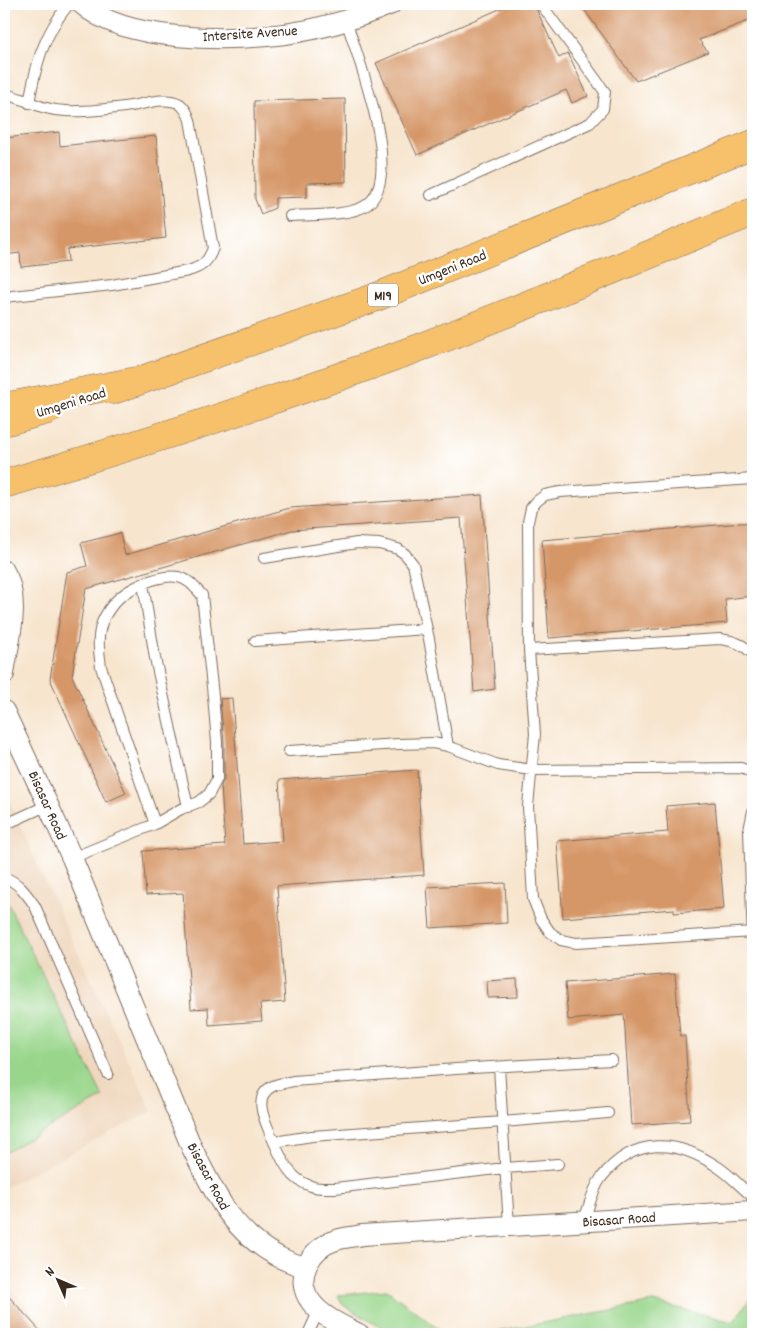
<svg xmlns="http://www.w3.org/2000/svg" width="757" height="1338" viewBox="0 0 757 1338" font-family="Dekko,sans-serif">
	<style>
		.built { fill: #efd6bb }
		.green { fill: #99d68b; stroke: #6a8054 }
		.building { fill: #d69768 }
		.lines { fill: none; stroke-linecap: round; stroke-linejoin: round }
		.service-casing { stroke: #7d6b5c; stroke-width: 12 }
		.minor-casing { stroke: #7d6b5c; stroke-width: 22 }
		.trunk-casing { stroke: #7d6b5c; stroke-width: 29 }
		.motorway-casing { stroke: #7d6b5c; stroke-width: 29 }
		.service { stroke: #fff; stroke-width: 10 }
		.minor { stroke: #fff; stroke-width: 20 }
		.trunk { stroke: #f6c16b; stroke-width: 28 }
		.motorway { stroke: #f6c16b; stroke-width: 28 }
		.labels { text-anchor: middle; stroke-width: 5; stroke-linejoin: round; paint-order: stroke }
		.shield { fill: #fff; stroke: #766a62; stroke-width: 1 }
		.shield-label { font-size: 14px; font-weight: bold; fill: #3b2a1e }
		.street-label { font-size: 15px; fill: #3b2a1e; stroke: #fff }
	</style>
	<rect width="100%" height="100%" fill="#fff"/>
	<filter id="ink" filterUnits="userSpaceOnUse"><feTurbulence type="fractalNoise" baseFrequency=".02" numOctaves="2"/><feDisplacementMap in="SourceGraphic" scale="10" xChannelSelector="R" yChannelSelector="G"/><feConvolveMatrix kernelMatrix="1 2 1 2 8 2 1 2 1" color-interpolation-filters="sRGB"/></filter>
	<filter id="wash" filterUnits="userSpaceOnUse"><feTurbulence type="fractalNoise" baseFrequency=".0096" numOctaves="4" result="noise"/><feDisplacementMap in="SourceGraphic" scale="20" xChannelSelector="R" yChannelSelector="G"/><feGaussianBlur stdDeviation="1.12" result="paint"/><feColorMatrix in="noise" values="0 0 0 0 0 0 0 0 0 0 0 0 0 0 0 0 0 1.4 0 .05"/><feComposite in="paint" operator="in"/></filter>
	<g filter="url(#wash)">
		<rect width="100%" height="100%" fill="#f7e5ce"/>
		<!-- built -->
		<path class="built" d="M 4,788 L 41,873 L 152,1111 L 4,1188 Z
			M 4,1281 L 52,1334 L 4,1334 Z"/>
		<!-- green -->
		<path class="green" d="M 4,901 L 7,902 L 103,1097 L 4,1153 Z
			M 387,1290 L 446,1334 L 391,1334 L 343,1305 L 338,1295 Z
			M 753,1295 L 753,1334 L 484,1334 L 653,1302 L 733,1322 Z"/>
		<g id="blocks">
			<!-- building -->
			<path class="building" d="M 511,4 L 534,4 L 559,58 L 568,53 L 588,96 L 572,103 L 566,90 L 417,155 L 376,63 Z
				M 580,4 L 753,4 L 753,19 L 699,40 L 708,52 L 636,81 Z
				M 345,99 L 346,182 L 307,183 L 307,197 L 275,198 L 275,208 L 261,214 L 255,199 L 254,101 Z
				M 59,132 L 60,146 L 156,136 L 166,238 L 67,249 L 68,262 L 21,267 L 20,253 L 4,255 L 4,138 Z
				M 482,495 L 495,689 L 474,692 L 461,518 L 292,530 L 86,589 L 72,676 L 126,793 L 106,802 L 50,679 L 67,572 L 87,566 L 81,543 L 120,533 L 125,555 L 290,508 Z
				M 753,522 L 753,596 L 725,599 L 727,623 L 549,638 L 542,540 Z
				M 232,698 L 243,844 L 283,841 L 279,780 L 417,770 L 424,875 L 277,886 L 285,1002 L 260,1004 L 262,1021 L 209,1025 L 208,1008 L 191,1009 L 183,893 L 146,895 L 143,851 L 225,845 L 221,786 L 224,779 L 224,742 L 220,699 Z
				M 715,802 L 724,909 L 674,913 L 674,909 L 563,918 L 557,841 L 668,832 L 666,806 Z
				M 505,883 L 507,923 L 430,928 L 427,887 Z
				M 675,974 L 680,1036 L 685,1036 L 690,1121 L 631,1125 L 624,1015 L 568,1020 L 565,983 Z
				M 517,979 L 518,997 L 488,998 L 487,981 Z
				M 4,1291 L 43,1334 L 4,1334 Z"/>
		</g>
	</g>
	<g filter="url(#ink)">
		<use href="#blocks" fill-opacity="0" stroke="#7d6b5c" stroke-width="1"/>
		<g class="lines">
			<defs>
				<path id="service" d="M 4,94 C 25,98 43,111 66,111 C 87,112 110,109 131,106 C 145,104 166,96 180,104 C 185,108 188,114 190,120 L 213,248 C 208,262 202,267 188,271 L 112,285 L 4,297
					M 29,103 C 36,64 43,35 69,4
					M 431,195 L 590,123 L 603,109 L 605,92 L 541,4
					M 290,216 C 310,215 353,216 368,204 C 404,174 358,59 346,20
					M 753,479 L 560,492 L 545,495 L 537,501 L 531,508 L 528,522 L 529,650 L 535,734 L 528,806 L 533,899 L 541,919 L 550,932 L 561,940 L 576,943 L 753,932
					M 264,558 L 357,543 L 379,544 L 398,549 L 405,554 L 413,564 L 429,639 L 448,746
					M 143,584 L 155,658 L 188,807
					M 255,641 L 427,629
					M 529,650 L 720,639 C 734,641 743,644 753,654
					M 289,751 L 399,744 L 433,743 L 448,746 L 498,765 L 532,770 L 741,768 L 753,773
					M 753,811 L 749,830 L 753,944
					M 4,825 L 48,805
					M 72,858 L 155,824 L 181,809 L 199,802 L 209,794 L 217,779 L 217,742 L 213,696 L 202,595 C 195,588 189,579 178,577 C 163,574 139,584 127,592 C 117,598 109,608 104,618 C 96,634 99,651 101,667 L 155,824
					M 4,877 C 19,883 26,893 35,906 L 108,1074
					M 499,1067 L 509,1226
					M 608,1113 L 503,1122 L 312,1136 L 274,1142 C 267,1125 250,1097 273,1086 C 279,1083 286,1083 293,1081 L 456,1069 L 612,1060
					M 274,1142 C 282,1160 290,1180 311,1186 C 318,1189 327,1188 335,1188 L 505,1168 L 558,1164
					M 584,1221 C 589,1207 592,1190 601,1178 C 634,1136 677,1139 718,1167 C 730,1175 741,1187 753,1197
					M 308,1334 L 319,1310"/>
				<path id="minor" d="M 82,4 C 125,43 230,41 285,34 C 321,29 358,18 391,4
					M 4,571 C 22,601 8,642 4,674
					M 4,711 L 48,805 L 72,858 L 192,1148 C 214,1192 231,1231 277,1256 C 285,1261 296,1264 306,1268
					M 359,1334 C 343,1326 322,1317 311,1302 C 293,1278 310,1248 336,1240 C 344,1237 354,1237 362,1235 L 753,1211"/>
				<path id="trunk" d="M 113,390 L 374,298 L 753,144
					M 4,422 L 48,410
					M 4,484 C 146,443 288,397 426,345 C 536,303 644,256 753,212"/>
				<path id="motorway" d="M 4,407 L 136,381"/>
			</defs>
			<!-- service casing -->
			<use href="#service" class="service-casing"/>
			<!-- minor casing -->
			<use href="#minor" class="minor-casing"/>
			<!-- trunk casing -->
			<use href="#trunk" class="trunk-casing"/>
			<!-- motorway casing -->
			<use href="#motorway" class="motorway-casing"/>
			<!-- service -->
			<use href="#service" class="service"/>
			<!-- minor -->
			<use href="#minor" class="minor"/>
			<!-- trunk -->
			<use href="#trunk" class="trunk"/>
			<!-- motorway -->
			<use href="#motorway" class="motorway"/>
		</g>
	</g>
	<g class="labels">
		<!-- shield labels -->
		<rect class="shield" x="368" y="283.5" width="30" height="23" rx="4"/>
		<g class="shield-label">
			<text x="383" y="300">M19</text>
		</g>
		<!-- street labels -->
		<g class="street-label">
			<text transform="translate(250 33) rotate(-4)" y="5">Intersite Avenue</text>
			<text transform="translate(452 267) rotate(-22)" y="5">Umgeni Road</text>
			<text transform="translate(71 402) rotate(-17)" y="5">Umgeni Road</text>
			<text transform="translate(48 805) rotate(66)" y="5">Bisasar Road</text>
			<text transform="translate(209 1176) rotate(62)" y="5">Bisasar Road</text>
			<text transform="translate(619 1219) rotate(-4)" y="5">Bisasar Road</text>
		</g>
	</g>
	<!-- margin -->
	<rect width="757" height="1338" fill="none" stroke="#fff" stroke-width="20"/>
	<!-- north arrow -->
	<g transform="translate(58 1280) rotate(315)" stroke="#ffffff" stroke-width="4" paint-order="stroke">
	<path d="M0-4L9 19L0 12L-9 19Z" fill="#3b2a1e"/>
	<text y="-8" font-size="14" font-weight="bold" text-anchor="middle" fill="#3b2a1e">N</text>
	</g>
</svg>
